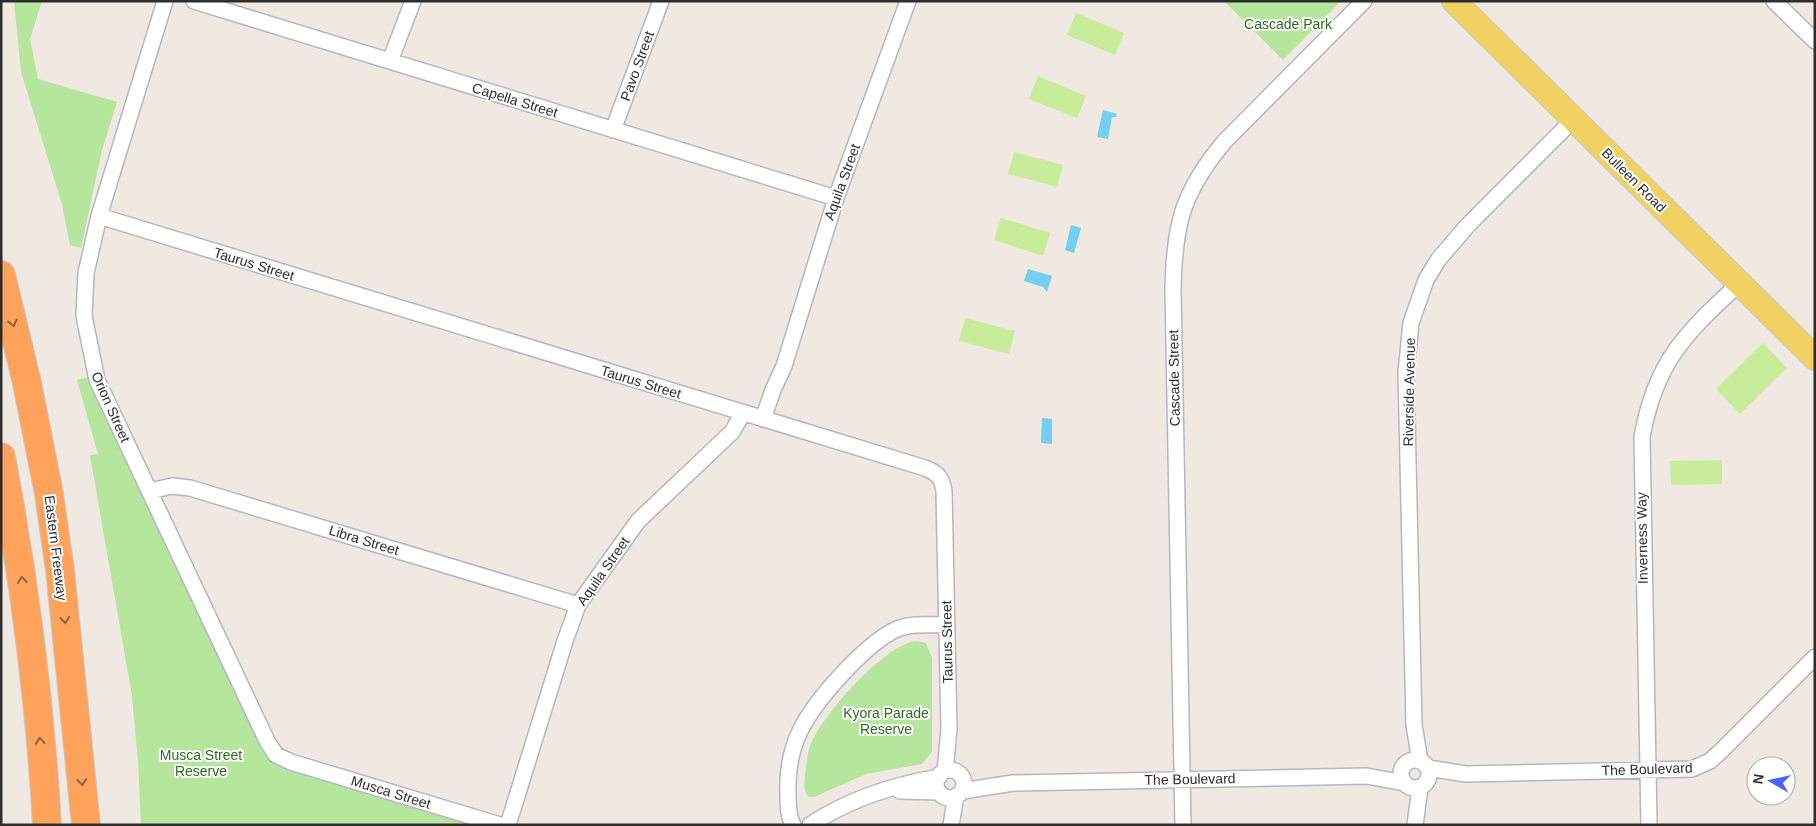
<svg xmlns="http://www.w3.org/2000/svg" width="1816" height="826" viewBox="0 0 1816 826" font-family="Helvetica,sans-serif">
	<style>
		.green { fill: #b6e59e }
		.pitch { fill: #c9ec9a }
		.water { fill: #75cff0 }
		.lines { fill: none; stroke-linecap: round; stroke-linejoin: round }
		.street-casing { stroke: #b4b7c1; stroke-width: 18 }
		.primary-casing { stroke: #c9c9c9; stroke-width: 26 }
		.highway-casing { stroke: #c9c9c9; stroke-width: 30 }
		.street { stroke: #fff; stroke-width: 15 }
		.primary { stroke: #f2d163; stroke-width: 24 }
		.highway { stroke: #ffa35c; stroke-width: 28 }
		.oneway { stroke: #8c6343 }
		.labels { text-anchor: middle; stroke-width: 4; stroke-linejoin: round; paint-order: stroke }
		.park-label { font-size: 14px; fill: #2c6e1b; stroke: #fff }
		.street-label { font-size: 14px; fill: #2e2e2e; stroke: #fff }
	</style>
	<rect width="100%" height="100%" fill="#efe9e1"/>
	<!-- green -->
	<path class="green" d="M 14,1 L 42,1 L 30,39 L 38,79 L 117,102 L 102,150 L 81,248 L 70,245 L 62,204 L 21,72 Z
		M 1224,1 L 1341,1 L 1283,60 Z
		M 88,377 L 264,753 L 271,760 L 473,825 L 141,825 L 138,761 L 132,696 L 90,455 L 98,454 L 77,380 Z
		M 916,641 L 926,643 L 932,658 L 932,752 L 922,764 L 866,774 L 814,797 L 809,797 C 803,791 804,784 805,776 C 806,766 807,755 810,746 C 822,715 884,645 916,641 Z"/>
	<!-- pitch -->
	<path class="pitch" d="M 1076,13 L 1124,33 L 1115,55 L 1067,35 Z
		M 1038,76 L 1086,96 L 1077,118 L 1029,99 Z
		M 1014,152 L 1063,165 L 1057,187 L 1008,174 Z
		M 1001,218 L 1050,233 L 1043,256 L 994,240 Z
		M 965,318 L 1015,331 L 1009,354 L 959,341 Z
		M 1763,343 L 1787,368 L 1740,414 L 1716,389 Z
		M 1722,460 L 1722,484 L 1671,485 L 1670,461 Z"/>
	<!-- water -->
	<path class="water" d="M 1103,110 L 1117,114 L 1116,117 L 1112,117 L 1108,139 L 1097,137 Z
		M 1071,225 L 1081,228 L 1074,253 L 1065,250 Z
		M 1028,269 L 1052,276 L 1047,292 L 1043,287 L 1024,281 Z
		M 1042,418 L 1052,419 L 1052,444 L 1041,443 Z"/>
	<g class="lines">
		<defs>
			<path id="street" d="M 165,1 L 99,216 L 86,273 L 84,316 L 97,380 L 267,741 L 276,755 L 291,762 L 500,825
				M 194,1 L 836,198
				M 1774,1 L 1815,41
				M 390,61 L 413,1
				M 613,130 L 661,1
				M 99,216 L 925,468 C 938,473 942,478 944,491 L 949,729 L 945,771
				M 763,419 L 773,390 L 784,366 L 836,198 L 908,1
				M 150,491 L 172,486 L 190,488 L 578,605
				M1401 774a14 14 0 1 1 28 0a14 14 0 1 1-28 0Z
				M 1420,761 L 1414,725 L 1406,372 L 1411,323 L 1426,280 L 1438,260 L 1468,225 L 1573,120
				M 1428,768 L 1466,774 L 1692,769 L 1710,761 L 1721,751 L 1815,657
				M936 784a14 14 0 1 1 28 0a14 14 0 1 1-28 0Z
				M 900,791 L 939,792
				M 962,791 L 1013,783 L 1367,776 L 1404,783
				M 508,825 L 565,641 L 578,605 L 638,521 L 732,432 L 743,413
				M 793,825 C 788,816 788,805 788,795 C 787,774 791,750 800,731 C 815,700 866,643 897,629 C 911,623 931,625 947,625
				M 810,825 C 849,799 893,785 939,777
				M 951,825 L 956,796
				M 1183,825 L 1173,290 C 1174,225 1182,192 1225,141 L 1364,1
				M 1415,825 L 1420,788
				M 1649,825 L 1642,437 C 1655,363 1685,333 1739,284"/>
			<path id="primary" d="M 1454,1 L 1815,358"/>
			<path id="highway" d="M 1,275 L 27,383 L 49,494 L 60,570 L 86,825
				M 1,457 C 24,578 40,701 47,825"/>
		</defs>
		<!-- street casing -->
		<use href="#street" class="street-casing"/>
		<!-- primary casing -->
		<use href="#primary" class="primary-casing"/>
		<!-- highway casing -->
		<use href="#highway" class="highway-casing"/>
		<!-- street -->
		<use href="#street" class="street"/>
		<!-- primary -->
		<use href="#primary" class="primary"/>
		<!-- highway -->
		<use href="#highway" class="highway"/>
	</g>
	<!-- one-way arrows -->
	<defs><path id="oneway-chevron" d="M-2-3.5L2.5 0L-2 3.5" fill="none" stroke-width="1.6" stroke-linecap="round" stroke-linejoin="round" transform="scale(1.25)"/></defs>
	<g class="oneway">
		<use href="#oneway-chevron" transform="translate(13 323) rotate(76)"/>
		<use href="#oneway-chevron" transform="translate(22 580) rotate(-97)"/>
		<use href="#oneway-chevron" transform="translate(65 620) rotate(84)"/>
		<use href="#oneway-chevron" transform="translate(40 741) rotate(-95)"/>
		<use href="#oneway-chevron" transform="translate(82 782) rotate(84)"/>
	</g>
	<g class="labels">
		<!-- park labels -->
		<g class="park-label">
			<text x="1288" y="29">Cascade Park</text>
			<text x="886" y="718">Kyora Parade<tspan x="886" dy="16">Reserve</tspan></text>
			<text x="201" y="760">Musca Street<tspan x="201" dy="16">Reserve</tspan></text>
		</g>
		<!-- street labels -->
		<g class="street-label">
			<text transform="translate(637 66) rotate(-70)" y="5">Pavo Street</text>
			<text transform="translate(515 100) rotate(17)" y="5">Capella Street</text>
			<text transform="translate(1634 180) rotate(45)" y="5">Bulleen Road</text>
			<text transform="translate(842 182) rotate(-70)" y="5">Aquila Street</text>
			<text transform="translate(254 264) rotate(17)" y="5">Taurus Street</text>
			<text transform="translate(1174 378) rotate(-91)" y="5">Cascade Street</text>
			<text transform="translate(641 382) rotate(17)" y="5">Taurus Street</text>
			<text transform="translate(1409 392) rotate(-89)" y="5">Riverside Avenue</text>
			<text transform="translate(111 407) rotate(66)" y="5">Orion Street</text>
			<text transform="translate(1642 538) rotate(-91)" y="5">Inverness Way</text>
			<text transform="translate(364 540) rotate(17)" y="5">Libra Street</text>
			<text transform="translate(56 548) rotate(83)" y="5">Eastern Freeway</text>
			<text transform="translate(603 571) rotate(-55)" y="5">Aquila Street</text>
			<text transform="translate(947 642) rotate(-91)" y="5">Taurus Street</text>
			<text transform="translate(1647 769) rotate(-2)" y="5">The Boulevard</text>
			<text transform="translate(1190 779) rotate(-1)" y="5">The Boulevard</text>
			<text transform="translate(391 792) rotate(17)" y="5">Musca Street</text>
		</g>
	</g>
	<!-- border -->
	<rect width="1816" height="826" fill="none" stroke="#2e2e2e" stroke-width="5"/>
	<!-- north arrow -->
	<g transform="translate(1771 781) rotate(279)"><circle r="24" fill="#ffffff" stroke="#ababab"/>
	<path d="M0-4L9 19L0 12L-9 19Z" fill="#4264fb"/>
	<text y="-8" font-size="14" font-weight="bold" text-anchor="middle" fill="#2e2e2e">N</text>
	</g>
</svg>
